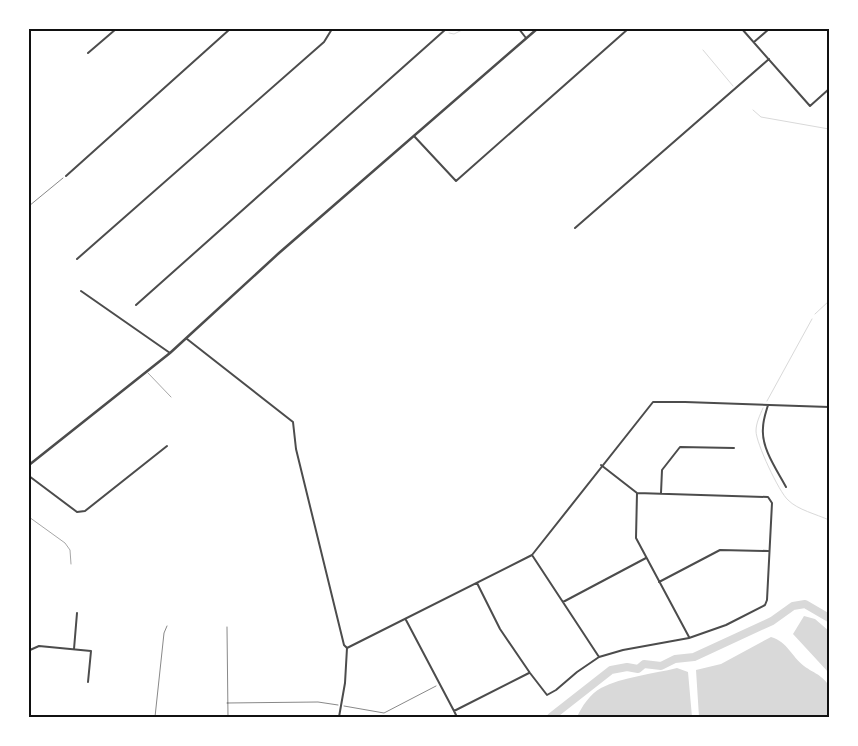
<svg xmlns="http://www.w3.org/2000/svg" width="858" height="746" viewBox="0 0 858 746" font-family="'PT Sans',sans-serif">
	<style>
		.water { fill: #d9d9d9 }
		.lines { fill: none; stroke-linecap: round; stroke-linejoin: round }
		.stream { stroke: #d9d9d9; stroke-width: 1 }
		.river { stroke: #d9d9d9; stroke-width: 8 }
		.path { stroke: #111; stroke-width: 0.5 }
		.service { stroke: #4c4c4c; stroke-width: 0.5 }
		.minor { stroke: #4c4c4c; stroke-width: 2 }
		.tertiary { stroke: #4c4c4c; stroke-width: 2.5 }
		.neatline { fill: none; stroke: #111; stroke-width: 2 }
	</style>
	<rect width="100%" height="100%" fill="#fff"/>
	<!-- water -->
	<path class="water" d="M 804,616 L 815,619 L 829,631 L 829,673 L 793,634 Z
		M 771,637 C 788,642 791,656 804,666 C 815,674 819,673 829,685 L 829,717 L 699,717 L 696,670 L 721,664 Z
		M 677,668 L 688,672 L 692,717 L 577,717 C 582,706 590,694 601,688 C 622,677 653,674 677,668 Z"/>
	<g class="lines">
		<!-- stream -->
		<path class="stream" d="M 449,33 L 454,34 L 464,29
			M 703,50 L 733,86
			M 753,110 L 761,117 L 829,129
			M 815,314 L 829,301
			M 767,401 L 812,319
			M 763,408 C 760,415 756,423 756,431 C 756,443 779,492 788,500 C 798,510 816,514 829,520"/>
		<!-- river -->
		<path class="river" d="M 551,717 L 611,670 L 627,667 L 638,669 L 644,664 L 661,666 L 675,659 L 694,657 L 772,621 L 793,606 L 805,604 L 829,618"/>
		<!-- path -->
		<path class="path" d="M 29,206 L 63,178
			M 227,627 L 228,717
			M 227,703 L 318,702 L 338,705
			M 344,706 L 384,713 L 436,686
			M 155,717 L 164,633 L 167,626"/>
		<!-- service -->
		<path class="service" d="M 148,373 L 171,397
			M 29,517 L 65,543 L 70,550 L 71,564"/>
		<!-- minor -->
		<path class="minor" d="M 519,29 L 526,38
			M 742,29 L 810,106 L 829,89
			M 754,42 L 769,29
			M 88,53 L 116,29
			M 414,136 L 456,181 L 628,29
			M 66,176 L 230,29
			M 575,228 L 769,59
			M 77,259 L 324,42 L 332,29
			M 81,291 L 170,353
			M 136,305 L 446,29
			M 187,339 L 293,422 L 296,449 L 344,645 L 347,648
			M 768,405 C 766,412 763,420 763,428 C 761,448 777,470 786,487
			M 29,476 L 77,512 L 85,511 L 167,446
			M 637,493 L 636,538 L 689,637
			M 661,493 L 662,470 L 680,447 L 734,448
			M 532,555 L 599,657
			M 659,582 L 720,550 L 768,551
			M 477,583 L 500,629 L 530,673 L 547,695 L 556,690 L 577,672 L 599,657 L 623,650 L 689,638 L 726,625 L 765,605 L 767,600 L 772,503 L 768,497 L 637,493 L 601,465
			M 563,602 L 646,558
			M 406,620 L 454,711 L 529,673
			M 29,646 L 29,698
			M 347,648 L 532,555 L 653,402 L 685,402 L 829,407
			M 74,649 L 77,613
			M 30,650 L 39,646 L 91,651 L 88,682
			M 454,711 L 457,717
			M 339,717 L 345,683 L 347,648"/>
		<!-- tertiary -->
		<path class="tertiary" d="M 29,465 L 170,353 L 279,253 L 537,29"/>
	</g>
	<!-- border -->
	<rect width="858" height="746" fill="none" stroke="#ffffff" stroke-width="60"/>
	<rect x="30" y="30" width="798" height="686" class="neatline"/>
</svg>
